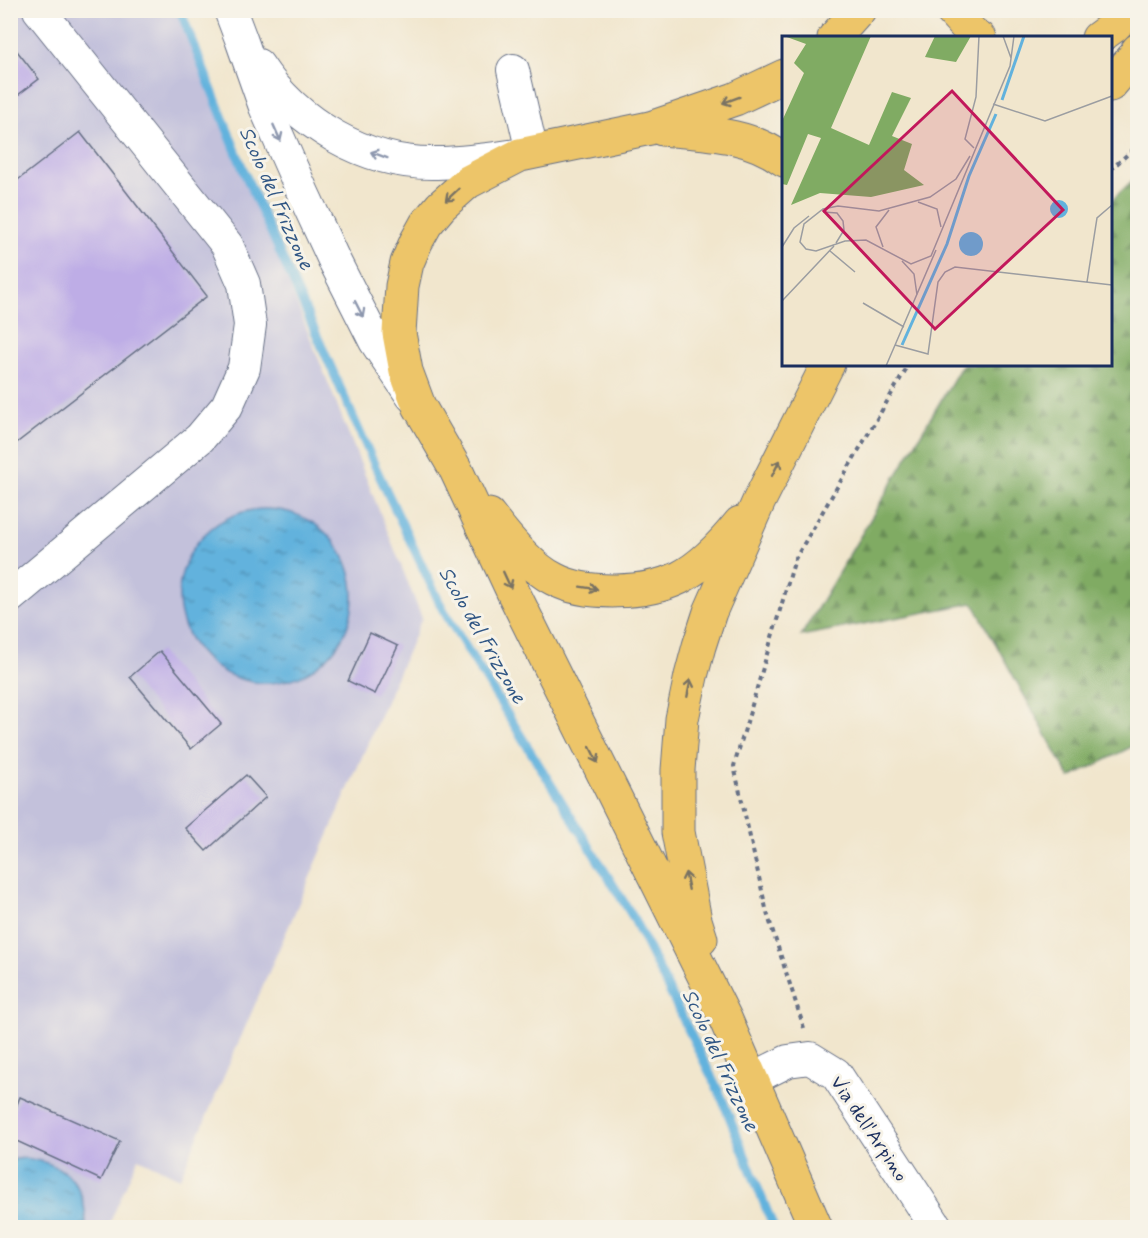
<svg xmlns="http://www.w3.org/2000/svg" width="1148" height="1238" viewBox="0 0 1148 1238" font-family="Mynerve,sans-serif">
	<style>
		.industrial { fill: #c3c1db }
		.forest { fill: url(#forest-firs); stroke: #4e6d60; stroke-width: 1.5 }
		.water { fill: url(#water-ripples); stroke: #3e709e; stroke-width: 1.5 }
		.lines { fill: none; stroke-linecap: round; stroke-linejoin: round }
		.stream { stroke: #62b2dd; stroke-width: 9 }
		.building { fill: #beade6 }
		.minor-casing { stroke: #666f85; stroke-width: 34 }
		.major-casing { stroke: #666f85; stroke-width: 35 }
		.path { stroke: #666f85; stroke-width: 4; stroke-dasharray: 4.5 4.5; stroke-linecap: butt }
		.minor { stroke: #fff; stroke-width: 32 }
		.major { stroke: #edc569; stroke-width: 33 }
		.oneway { stroke: #797263 }
		.oneway2 { stroke: #8d97ae }
		.labels { text-anchor: middle; stroke-width: 6; stroke-linejoin: round; paint-order: stroke }
		.street-label { font-size: 20px; fill: #1b2f5e; stroke: #f7f3e8 }
		.water-label { font-size: 21px; font-style: italic; fill: #305684; stroke: #f7f3e8 }
		.inset-river { fill: none; stroke: #62b2dd; stroke-width: 3 }
		.inset-road { fill: none; stroke: #9b9da1; stroke-width: 1.5 }
		.view { fill: #c2185b; fill-opacity: 0.15; stroke: #c2185b; stroke-width: 3 }
		.inset-edge { fill: none; stroke: #1b2f5e; stroke-width: 3 }
	</style>
	<defs>
		<pattern id="forest-firs" width="22" height="20" patternUnits="userSpaceOnUse" patternTransform="scale(1.5)"><rect width="22" height="20" fill="#80ab63"/><path d="M5 1l3.5 6h-7zM16 11l3.5 6h-7z" fill="#688c55"/></pattern>
		<pattern id="water-ripples" width="26" height="14" patternUnits="userSpaceOnUse" patternTransform="scale(1.5)"><rect width="26" height="14" fill="#62b2dd"/><path d="M2 4q2-2 4 0t4 0M15 11q2-2 4 0t4 0" fill="none" stroke="#5091b6"/></pattern>
	</defs>
	<rect width="100%" height="100%" fill="#f7f3e8"/>
	<filter id="ink" filterUnits="userSpaceOnUse"><feTurbulence type="fractalNoise" baseFrequency=".0167" numOctaves="2"/><feDisplacementMap in="SourceGraphic" scale="12" xChannelSelector="R" yChannelSelector="G"/><feConvolveMatrix kernelMatrix="1 2 1 2 8 2 1 2 1" color-interpolation-filters="sRGB"/></filter>
	<filter id="wash" filterUnits="userSpaceOnUse"><feTurbulence type="fractalNoise" baseFrequency=".008" numOctaves="4" result="noise"/><feDisplacementMap in="SourceGraphic" scale="24" xChannelSelector="R" yChannelSelector="G"/><feGaussianBlur stdDeviation="1.35" result="paint"/><feColorMatrix in="noise" values="0 0 0 0 0 0 0 0 0 0 0 0 0 0 0 0 0 1.4 0 .05"/><feComposite in="paint" operator="in"/></filter>
	<g filter="url(#wash)">
		<rect width="100%" height="100%" fill="#f1e6cd"/>
		<!-- industrial -->
		<path class="industrial" d="M 10,11 L 180,11 L 422,618 L 180,1178 L 138,1158 L 108,1227 L 11,1227 Z"/>
		<!-- forest -->
		<path class="forest" d="M 1137,176 L 1137,744 L 1070,778 L 973,603 L 801,636 L 962,365 L 1110,364 L 1111,201 Z"/>
		<!-- water -->
		<path class="water" d="M179 596a87 87 0 1 1 174 0a87 87 0 1 1-174 0Z
			M 24,1158 C 67,1163 86,1184 86,1227 L 11,1227 L 11,1160 Z"/>
		<g class="lines">
			<!-- stream -->
			<path class="stream" d="M 180,10 L 245,174 L 379,475 L 443,610 L 633,917 L 721,1096 L 774,1228"/>
		</g>
		<g id="blocks">
			<!-- building -->
			<path class="building" d="M 10,42 L 39,79 L 10,101 Z
				M 80,132 L 207,296 L 10,448 L 10,186 Z
				M 370,633 L 398,646 L 375,694 L 348,681 Z
				M 160,651 L 221,724 L 191,749 L 130,677 Z
				M 246,775 L 266,797 L 206,851 L 185,828 Z
				M 20,1097 L 120,1141 L 101,1180 L 10,1138 L 10,1122 Z"/>
		</g>
	</g>
	<g filter="url(#ink)">
		<use href="#blocks" fill-opacity="0" stroke="#666f85" stroke-width="1.5"/>
		<g class="lines">
			<defs>
				<path id="minor" d="M 230,10 L 241,39 L 265,107 L 303,193 L 334,260 L 375,341 L 412,396
					M 258,65 C 296,123 366,165 437,163 C 463,163 493,158 519,155
					M 513,70 L 532,152
					M 10,597 L 200,438 L 227,406 L 244,368 L 250,325 L 244,284 L 227,245 L 39,10
					M 752,1079 L 788,1061 L 810,1058 L 836,1074 L 937,1228"/>
				<path id="major" d="M 951,10 L 973,34 L 980,38
					M 834,38 L 859,10
					M 1098,38 L 1113,27 L 1130,10
					M 784,76 L 735,99 L 650,128 L 520,155 L 468,182 L 441,206 L 426,224 L 416,242 L 407,263 L 402,286 L 399,333 L 406,371 L 419,406 L 456,470 L 514,594 L 725,1018 L 816,1228
					M 1110,85 L 1134,57 L 1138,50
					M 662,129 C 704,133 749,133 784,160
					M 489,515 C 505,536 530,567 554,579 C 586,596 646,594 679,578 C 703,566 723,544 740,523
					M 701,939 L 695,920 L 678,832 L 678,770 L 682,719 L 691,676 L 699,646 L 710,612 L 759,501 L 828,364"/>
			</defs>
			<!-- minor casing -->
			<use href="#minor" class="minor-casing"/>
			<!-- major casing -->
			<use href="#major" class="major-casing"/>
			<!-- path -->
			<path class="path" d="M 1110,170 L 1138,145
				M 804,1028 L 767,913 L 734,766 L 795,559 L 909,364"/>
			<!-- minor -->
			<use href="#minor" class="minor"/>
			<!-- major -->
			<use href="#major" class="major"/>
		</g>
		<!-- one-way arrows -->
		<defs><path id="oneway-shaft" d="M-6 0H5M1.5-3L5.5 0L1.5 3" fill="none" stroke-width="1.6" stroke-linecap="round" stroke-linejoin="round" transform="scale(1.5)"/></defs>
		<g class="oneway">
			<use href="#oneway-shaft" transform="translate(731 100) rotate(160)"/>
			<use href="#oneway-shaft" transform="translate(452 195) rotate(137)"/>
			<use href="#oneway-shaft" transform="translate(776 468) rotate(-63)"/>
			<use href="#oneway-shaft" transform="translate(507 580) rotate(65)"/>
			<use href="#oneway-shaft" transform="translate(589 588) rotate(9)"/>
			<use href="#oneway-shaft" transform="translate(689 688) rotate(-79)"/>
			<use href="#oneway-shaft" transform="translate(594 755) rotate(64)"/>
			<use href="#oneway-shaft" transform="translate(687 881) rotate(-101)"/>
		</g>
		<g class="oneway2">
			<use href="#oneway-shaft" transform="translate(277 133) rotate(66)"/>
			<use href="#oneway-shaft" transform="translate(379 155) rotate(-160)"/>
			<use href="#oneway-shaft" transform="translate(359 309) rotate(63)"/>
		</g>
	</g>
	<g class="labels">
		<!-- street labels -->
		<g class="street-label">
			<text transform="translate(870 1128) rotate(56)" y="7">Via dell'Arpino</text>
		</g>
		<!-- water labels -->
		<g class="water-label">
			<text transform="translate(277 198) rotate(66)" y="7">Scolo del Frizzone</text>
			<text transform="translate(483 635) rotate(60)" y="7">Scolo del Frizzone</text>
			<text transform="translate(721 1060) rotate(65)" y="7">Scolo del Frizzone</text>
		</g>
	</g>
	<!-- overview -->
	<g transform="translate(782 36)">
		<rect width="330" height="330" fill="#f1e6cd"/>
		<path d="M 2,0 L 89,0 L 49,92 L 87,109 L 110,56 L 129,62 L 110,100 L 130,108 L 122,134 L 142,149 L 89,161 L 38,157 L 9,169 L 39,102 L 26,98 L 5,149 L 0,148 L 0,85 L 22,37 L 12,27 L 24,8 ZM 153,0 L 189,0 L 174,26 L 143,21 Z" fill="#80ab63"/>
		<path d="M268 173a9 9 0 1 1 18 0a9 9 0 1 1-18 0ZM177 208a12 12 0 1 1 24 0a12 12 0 1 1-24 0Z" fill="#62b2dd"/>
		<path class="inset-river" d="M 220,64 L 242,0M 120,309 L 165,208 L 187,140 L 214,78"/>
		<path class="inset-road" d="M 221,0 L 229,22M 211,68 L 263,85 L 330,60M 192,112 L 183,103 L 194,61 L 197,0M 188,120 L 174,143 L 148,161 L 97,175 L 56,170 L 41,173 L 22,188 L 18,206 L 24,213 L 34,215 L 63,205 L 84,204 L 129,228 L 149,220 L 228,30 L 232,0M 136,166 L 155,173 L 159,191M 41,176 L 55,177 L 61,185 L 62,194 L 54,207M 0,211 L 12,192 L 27,180M 101,211 L 94,191 L 107,174M 48,215 L 73,236M 120,225 L 132,238 L 135,259M 305,246 L 315,182 L 330,169M 0,265 L 52,210M 81,267 L 122,291M 113,309 L 146,318 L 156,246 L 163,236 L 173,231 L 330,249M 104,330 L 154,214"/>
		<path class="view" d="M 170,55 L 281,174 L 153,293 L 42,175 Z"/>
		<rect width="330" height="330" class="inset-edge"/>
	</g>
	<!-- margin -->
	<rect width="1148" height="1238" fill="none" stroke="#f7f3e8" stroke-width="36"/>
</svg>
